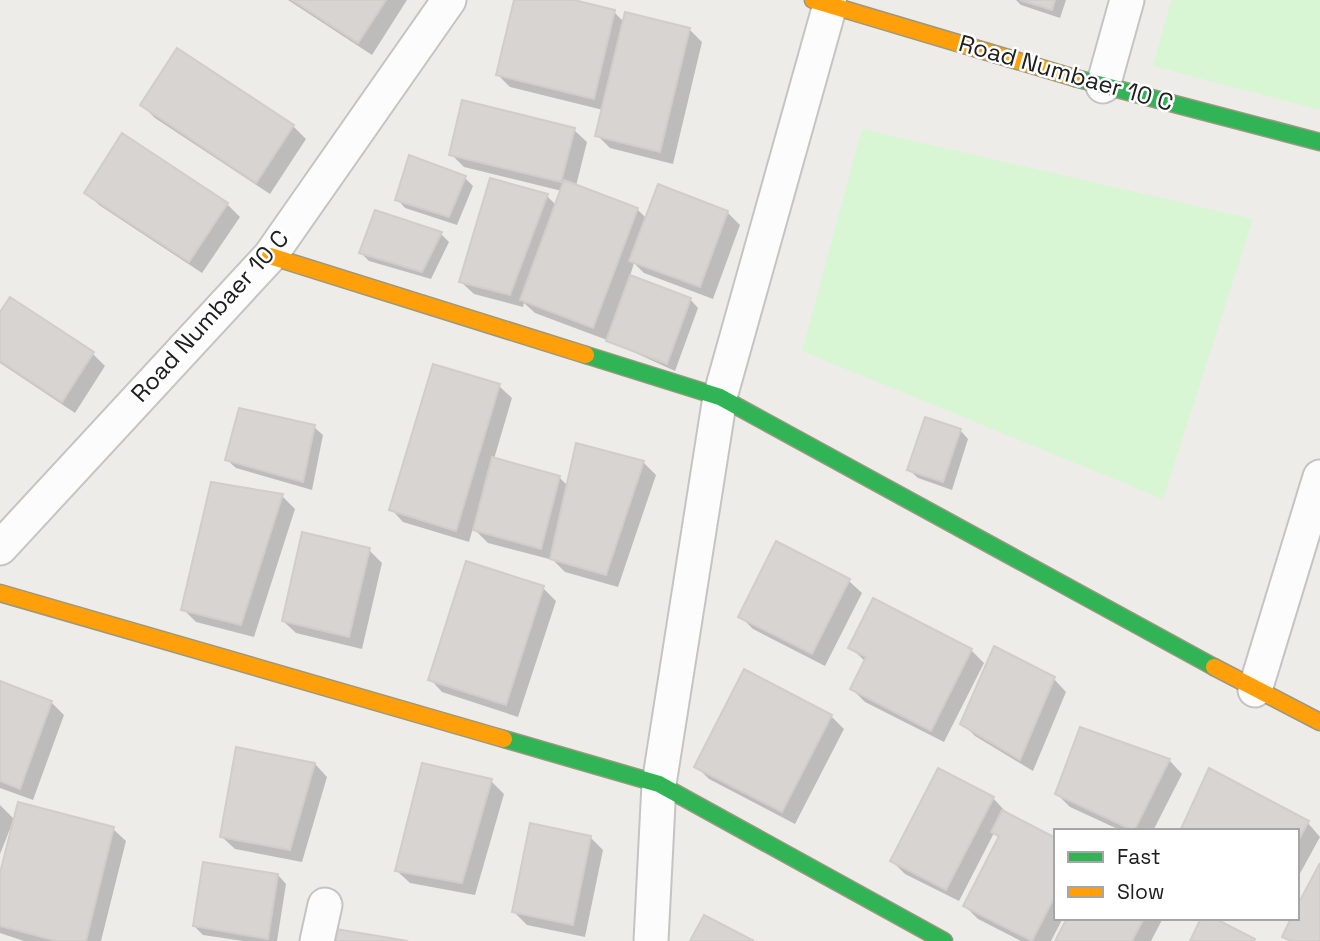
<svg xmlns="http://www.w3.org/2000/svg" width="1320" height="941" viewBox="0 0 1320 941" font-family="'Space Grotesk',sans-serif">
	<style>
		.park { fill: #d8f5d4 }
		.shadow { fill: #0003 }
		.building { fill: #d7d4d1; stroke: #d1cdca; stroke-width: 2 }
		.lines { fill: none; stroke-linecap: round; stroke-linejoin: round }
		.street-casing { stroke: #c5c4c3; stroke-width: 37 }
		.fast-casing { stroke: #9a987f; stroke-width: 19 }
		.slow-casing { stroke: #9a987f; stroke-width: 19 }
		.street { stroke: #fcfcfc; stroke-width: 33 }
		.fast { stroke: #30b455; stroke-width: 16 }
		.slow { stroke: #ff9f0a; stroke-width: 16 }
		.labels { text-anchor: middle; stroke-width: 5; stroke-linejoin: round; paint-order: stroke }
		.street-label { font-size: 24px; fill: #202020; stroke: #fff }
	</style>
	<rect width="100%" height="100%" fill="#eeece9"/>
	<!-- park -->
	<path class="park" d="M 1171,0 L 1320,0 L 1320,110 L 1153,66 Z
		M 862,129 L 1253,219 L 1163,499 L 802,351 Z"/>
	<!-- shadow -->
	<path class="shadow" d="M 288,0 L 407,0 L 372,55 Z
		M 515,0 L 567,0 L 614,12 L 624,22 L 689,29 L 702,42 L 673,164 L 610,148 L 597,135 L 603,110 L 510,87 L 497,74 Z
		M 1016,0 L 1066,0 L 1060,18 L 1021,5 Z
		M 178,50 L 293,126 L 306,139 L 270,194 L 155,118 L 142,105 Z
		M 574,130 L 587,142 L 576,186 L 637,209 L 647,219 L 727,212 L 740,225 L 713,299 L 644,273 L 634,263 L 630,276 L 690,299 L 698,308 L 675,371 L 607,340 L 535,313 L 524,303 L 523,307 L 474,294 L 461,282 L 547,196 L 556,205 L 562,191 L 464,167 L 451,154 Z
		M 465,178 L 473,186 L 457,225 L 405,208 L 397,199 Z
		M 86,192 L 227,204 L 240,217 L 202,273 L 99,205 Z
		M 441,234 L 449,242 L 431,279 L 369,261 L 361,253 Z
		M 0,315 L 92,353 L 105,366 L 75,413 L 0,363 Z
		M 499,386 L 512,398 L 494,459 L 559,477 L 568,486 L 643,462 L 656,475 L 618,587 L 565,572 L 553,560 L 488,543 L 473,528 L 469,542 L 403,522 L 391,509 Z
		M 314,427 L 323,435 L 312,490 L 236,468 L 227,460 Z
		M 960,430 L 968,439 L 952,490 L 918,478 L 909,470 Z
		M 282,496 L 295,509 L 254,637 L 196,622 L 183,609 Z
		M 369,550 L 382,563 L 362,649 L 296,633 L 283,621 Z
		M 849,581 L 862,593 L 825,666 L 753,629 L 740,616 Z
		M 543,588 L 556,601 L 518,717 L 442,692 L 430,679 Z
		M 850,647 L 971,650 L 984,663 L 944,742 L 865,702 L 852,689 L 866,662 Z
		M 1054,679 L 1066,692 L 1033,771 L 975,736 L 962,723 Z
		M 0,683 L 51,702 L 64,715 L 33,800 L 0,788 Z
		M 831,716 L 844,729 L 795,824 L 709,779 L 696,766 Z
		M 1081,730 L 1170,761 L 1182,774 L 1153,831 L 1122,831 L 1070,807 L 1057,794 Z
		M 315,764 L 327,777 L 302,862 L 235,849 L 222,837 Z
		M 491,781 L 504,794 L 475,895 L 410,883 L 397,871 Z
		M 993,798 L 1005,811 L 1004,813 L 1056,840 L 1056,918 L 1063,918 L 1051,941 L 1021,941 L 978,919 L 965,906 L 1000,839 L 994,833 L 959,901 L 905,874 L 892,861 Z
		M 0,805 L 14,819 L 0,854 Z
		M 1308,823 L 1320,837 L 1297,879 L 1297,831 Z
		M 113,829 L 126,841 L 101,941 L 24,941 L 0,933 L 0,880 Z
		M 590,837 L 603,850 L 585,937 L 527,925 L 514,912 Z
		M 278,875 L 286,884 L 277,941 L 243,941 L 203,935 L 194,926 Z
		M 1069,918 L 1163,918 L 1151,941 L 1057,941 Z"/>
	<!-- building -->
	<path class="building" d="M 292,0 L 386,0 L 358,43 Z
		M 514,0 L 574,0 L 615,10 L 594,99 L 496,75 Z
		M 1020,0 L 1055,0 L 1052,10 Z
		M 625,12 L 690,28 L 660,152 L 595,136 Z
		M 177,48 L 294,125 L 256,183 L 140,105 Z
		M 462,100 L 575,128 L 561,182 L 449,155 Z
		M 122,133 L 228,203 L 189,262 L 84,193 Z
		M 409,155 L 466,176 L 449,217 L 395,200 Z
		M 490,178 L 548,194 L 510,295 L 459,282 Z
		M 564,180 L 638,208 L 593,328 L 520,300 Z
		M 658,184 L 728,211 L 700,287 L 629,261 Z
		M 375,210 L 442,232 L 422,272 L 359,253 Z
		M 630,275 L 691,298 L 667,364 L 606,341 Z
		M 10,297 L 94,352 L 62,402 L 0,361 L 0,312 Z
		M 433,364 L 500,384 L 456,531 L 389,510 Z
		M 239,408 L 315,425 L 303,482 L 225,460 Z
		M 925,417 L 961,429 L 943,482 L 907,470 Z
		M 576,443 L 644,461 L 606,575 L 550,559 Z
		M 492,457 L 560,476 L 541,549 L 473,530 Z
		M 211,482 L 283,494 L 241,625 L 181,610 Z
		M 302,532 L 370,548 L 349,637 L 282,621 Z
		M 776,541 L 850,579 L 812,654 L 738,617 Z
		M 466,561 L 544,586 L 506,705 L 428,680 Z
		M 873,598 L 972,649 L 931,731 L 850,689 L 866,657 L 848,648 Z
		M 994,646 L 1055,677 L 1020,760 L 960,724 Z
		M 744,669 L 832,715 L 782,812 L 694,767 Z
		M 0,681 L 52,701 L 20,789 L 0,781 Z
		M 1080,727 L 1170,759 L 1134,831 L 1055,794 Z
		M 236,747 L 315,763 L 290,850 L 220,837 Z
		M 422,763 L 492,779 L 462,883 L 395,871 Z
		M 938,768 L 994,797 L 946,890 L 890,861 Z
		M 1209,768 L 1309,821 L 1297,843 L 1297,831 L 1180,831 Z
		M 18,802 L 114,827 L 86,941 L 57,941 L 0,926 L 0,873 Z
		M 1002,810 L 1056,838 L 1056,894 L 1032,941 L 963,906 L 999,836 L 991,832 Z
		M 530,823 L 591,836 L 573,925 L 512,912 Z
		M 203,862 L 278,874 L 268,939 L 193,926 Z
		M 1320,863 L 1320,941 L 1291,941 L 1282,937 L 1291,918 L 1297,918 L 1297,906 Z
		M 704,915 L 754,941 L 690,941 Z
		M 1067,918 L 1144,918 L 1132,941 L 1055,941 Z
		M 1201,918 L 1214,918 L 1255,939 L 1254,941 L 1190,941 Z
		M 330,928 L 408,941 L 328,941 Z"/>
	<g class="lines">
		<defs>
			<path id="street" d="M 1103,86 L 1127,0
				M 0,548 L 270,256 L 449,0
				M 1255,690 L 1320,477
				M 317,941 L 325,905
				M 651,941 L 659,784 L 720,397 L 830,5"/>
			<path id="fast" d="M 1075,78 L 1320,142
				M 586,355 L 720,397 L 1214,667
				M 504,739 L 659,784 L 944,941"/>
			<path id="slow" d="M 813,0 L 1075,78
				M 270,256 L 586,355
				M 0,593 L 504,739
				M 1214,667 L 1320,722"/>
		</defs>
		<!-- street casing -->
		<use href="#street" class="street-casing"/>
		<!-- fast casing -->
		<use href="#fast" class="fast-casing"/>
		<!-- slow casing -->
		<use href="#slow" class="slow-casing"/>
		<!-- street -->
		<use href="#street" class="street"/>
		<!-- fast -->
		<use href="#fast" class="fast"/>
		<!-- slow -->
		<use href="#slow" class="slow"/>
	</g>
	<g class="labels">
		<!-- street labels -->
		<g class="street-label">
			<text transform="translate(1066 73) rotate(16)" y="8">Road Numbaer 10 C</text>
			<text transform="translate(210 316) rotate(-48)" y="8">Road Numbaer 10 C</text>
		</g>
	</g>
	<!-- legend -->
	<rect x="1054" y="829" width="245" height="91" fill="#ffffff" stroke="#a6a6a6" stroke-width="2"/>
	<rect x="1068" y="852" width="35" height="10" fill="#30b455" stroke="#a6a6a6" stroke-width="2"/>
	<text x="1117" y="864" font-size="21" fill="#202020">Fast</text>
	<rect x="1068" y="887" width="35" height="10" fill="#ff9f0a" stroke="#a6a6a6" stroke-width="2"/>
	<text x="1117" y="899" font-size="21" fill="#202020">Slow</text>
</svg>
